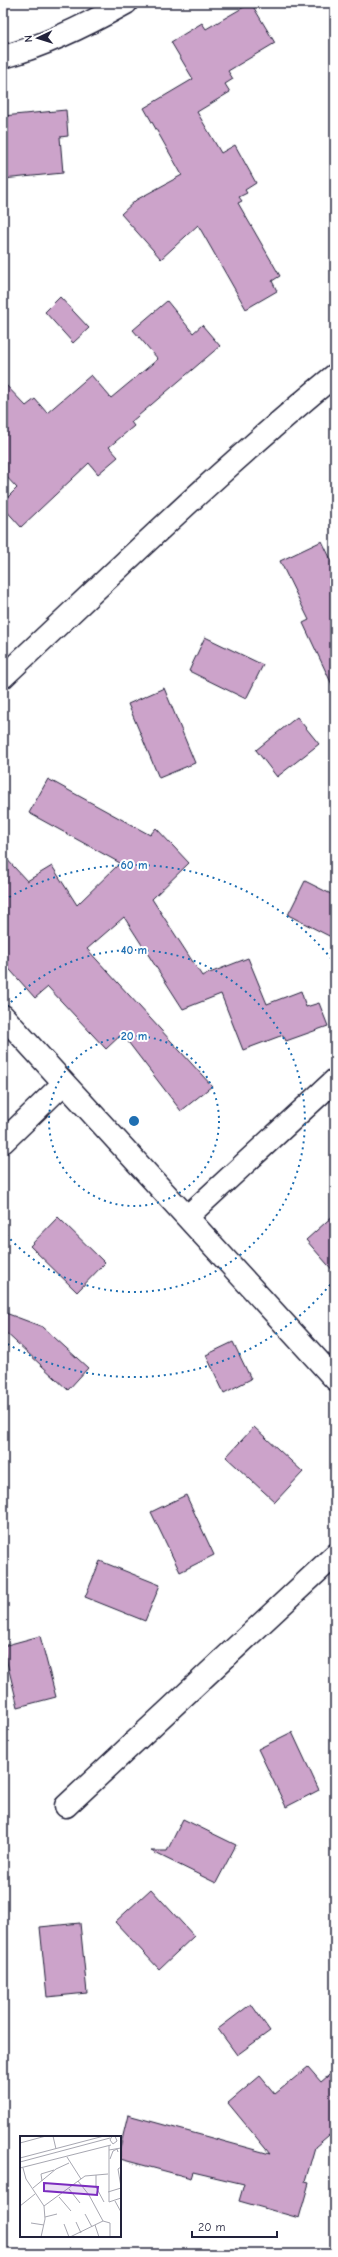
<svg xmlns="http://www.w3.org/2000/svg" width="338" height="2257" viewBox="0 0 338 2257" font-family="'Comic Neue',sans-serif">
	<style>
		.building { fill: #cca3ca; stroke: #22223b }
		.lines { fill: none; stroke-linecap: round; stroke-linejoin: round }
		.street-casing { stroke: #22223b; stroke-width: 25 }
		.street { stroke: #fff; stroke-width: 22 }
		.ring { fill: none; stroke: #1f6fb2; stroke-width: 2; stroke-dasharray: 2 4 }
		.inset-road { fill: none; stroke: #a7a7b1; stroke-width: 1 }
		.view { fill: #7b2cbf; fill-opacity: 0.15; stroke: #7b2cbf; stroke-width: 2 }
		.inset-edge { fill: none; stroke: #22223b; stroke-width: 2 }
		.centre { fill: #1f6fb2; stroke: #fff; stroke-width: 2 }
		.ring-label { font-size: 12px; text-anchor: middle; font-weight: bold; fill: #1f6fb2; stroke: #fff; stroke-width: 4; stroke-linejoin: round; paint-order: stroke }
	</style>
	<rect width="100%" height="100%" fill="#fff"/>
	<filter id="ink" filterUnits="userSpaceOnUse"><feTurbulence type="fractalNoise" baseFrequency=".025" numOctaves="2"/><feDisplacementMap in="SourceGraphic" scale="8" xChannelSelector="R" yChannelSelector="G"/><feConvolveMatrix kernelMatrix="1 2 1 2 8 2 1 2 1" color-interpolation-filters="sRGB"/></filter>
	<g filter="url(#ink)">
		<!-- building -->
		<path class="building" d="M 251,3 L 275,43 L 228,71 L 233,79 L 225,84 L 230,92 L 197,112 L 221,153 L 235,145 L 256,183 L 245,190 L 247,193 L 239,197 L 242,201 L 238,203 L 280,276 L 272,281 L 277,291 L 246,309 L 198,225 L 161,259 L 121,214 L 136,200 L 182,175 L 144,108 L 193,79 L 171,42 L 202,23 L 206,29 Z
			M 66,110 L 68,136 L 60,137 L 63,173 L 3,179 L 3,116 Z
			M 60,297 L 89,328 L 73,343 L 45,312 Z
			M 167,301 L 193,333 L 202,325 L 220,346 L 131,422 L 134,426 L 109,447 L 118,457 L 98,474 L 89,463 L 21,527 L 3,507 L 3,502 L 17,488 L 3,473 L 3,382 L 26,406 L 35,399 L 47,413 L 91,375 L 111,398 L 158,359 L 133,330 Z
			M 322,541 L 335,568 L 335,691 L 303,623 L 309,620 L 280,561 Z
			M 205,637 L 263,665 L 246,699 L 189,671 Z
			M 164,688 L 195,763 L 159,778 L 128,704 Z
			M 297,717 L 319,744 L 277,777 L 256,750 Z
			M 48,779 L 150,835 L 156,828 L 189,863 L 152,899 L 202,976 L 248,958 L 267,1004 L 301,991 L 306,1007 L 319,1003 L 328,1026 L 286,1041 L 283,1035 L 243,1050 L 221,994 L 183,1009 L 124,917 L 87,949 L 212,1086 L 181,1111 L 122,1034 L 106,1049 L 48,987 L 35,998 L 3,962 L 3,855 L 27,881 L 52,866 L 77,905 L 120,863 L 29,813 Z
			M 305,881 L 335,896 L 335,939 L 288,915 Z
			M 335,1214 L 335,1273 L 306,1240 Z
			M 58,1217 L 105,1263 L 77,1292 L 30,1246 Z
			M 3,1312 L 43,1327 L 88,1368 L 68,1390 L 3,1330 Z
			M 233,1342 L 251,1379 L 224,1393 L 206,1355 Z
			M 254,1427 L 303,1472 L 275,1502 L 226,1457 Z
			M 186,1495 L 214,1555 L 180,1572 L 151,1512 Z
			M 100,1561 L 160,1585 L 145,1621 L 85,1597 Z
			M 40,1636 L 56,1697 L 18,1707 L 3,1646 Z
			M 292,1732 L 319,1790 L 286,1807 L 258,1749 Z
			M 183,1819 L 236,1845 L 216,1883 L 151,1851 L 167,1851 Z
			M 151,1889 L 194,1936 L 159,1969 L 115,1922 Z
			M 80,1923 L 87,1993 L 47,1997 L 40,1927 Z
			M 251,2004 L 270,2031 L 237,2055 L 218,2029 Z
			M 308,2067 L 321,2082 L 335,2070 L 335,2130 L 315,2147 L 305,2182 L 309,2183 L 299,2218 L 239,2201 L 244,2184 L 193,2172 L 191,2178 L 120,2159 L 120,2148 L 128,2115 L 270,2154 L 228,2103 L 260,2076 L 275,2094 Z"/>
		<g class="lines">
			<defs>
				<path id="street" d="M 3,57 C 47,45 87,25 126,3
					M 3,677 C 112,575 219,470 335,375
					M 3,1016 L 335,1379
					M 3,1142 L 64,1083
					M 187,1217 L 335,1080
					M 66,1806 L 335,1555"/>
			</defs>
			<!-- street casing -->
			<use href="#street" class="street-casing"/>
			<!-- street -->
			<use href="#street" class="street"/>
		</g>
	</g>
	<!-- distance rings -->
	<g class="ring">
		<circle cx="134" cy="1121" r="85"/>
		<path d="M3 1011A171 171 0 1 1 3 1231"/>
		<path d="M334 1280A256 256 0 0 1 4 1342M4 900A256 256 0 0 1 334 962"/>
	</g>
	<!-- overview -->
	<g transform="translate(20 2136)">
		<rect width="101" height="101" fill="#fff"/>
		<path class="inset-road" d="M 33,0 L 36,13M 92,0 L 90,4 L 93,8 L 97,5 L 95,0M 0,7 L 26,0M 89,10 L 89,66 L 101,62M 89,14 L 101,12M 47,21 L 61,43M 0,22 L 84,0M 90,23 L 93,15 L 97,13 L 98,16M 0,26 L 90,2M 101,31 L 98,33 L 101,51M 0,32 L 91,9M 3,32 L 6,43 L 24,70 L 25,83 L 21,101M 76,39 L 76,51 L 84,66M 22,45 L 21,38 L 34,34M 13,52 L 36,33 L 49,27M 49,53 L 60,67M 88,56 L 101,52M 39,61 L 51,75M 95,65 L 101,76M 0,70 L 15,58M 24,70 L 65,40 L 88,38M 65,78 L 72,91M 25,81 L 37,78M 83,85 L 90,87 L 90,101M 56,86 L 61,97M 11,87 L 24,89M 44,88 L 49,101M 75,89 L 79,101M 50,101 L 83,85 L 69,59 L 58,45"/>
		<path class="view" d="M 24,47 L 78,51 L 77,59 L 24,55 Z"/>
		<rect width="101" height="101" class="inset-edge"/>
	</g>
	<circle cx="134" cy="1121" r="6" class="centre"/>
	<g class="ring-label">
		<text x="134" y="869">60 m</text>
		<text x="134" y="954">40 m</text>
		<text x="134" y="1040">20 m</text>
	</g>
	<!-- margin -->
	<rect width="338" height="2257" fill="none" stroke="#fff" stroke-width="16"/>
	<rect x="8" y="8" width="322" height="2241" fill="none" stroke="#22223b" stroke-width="1.5" filter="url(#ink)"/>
	<!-- north arrow -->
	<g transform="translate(38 38) rotate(266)" stroke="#ffffff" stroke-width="3" paint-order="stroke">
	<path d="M0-3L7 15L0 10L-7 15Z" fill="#22223b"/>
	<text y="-6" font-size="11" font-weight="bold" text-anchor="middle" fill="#22223b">N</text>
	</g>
	<!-- scale -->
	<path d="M192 2231v6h85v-6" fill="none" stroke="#22223b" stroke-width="2"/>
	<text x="198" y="2231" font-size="12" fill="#22223b" stroke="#ffffff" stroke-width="3" paint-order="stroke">20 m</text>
</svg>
